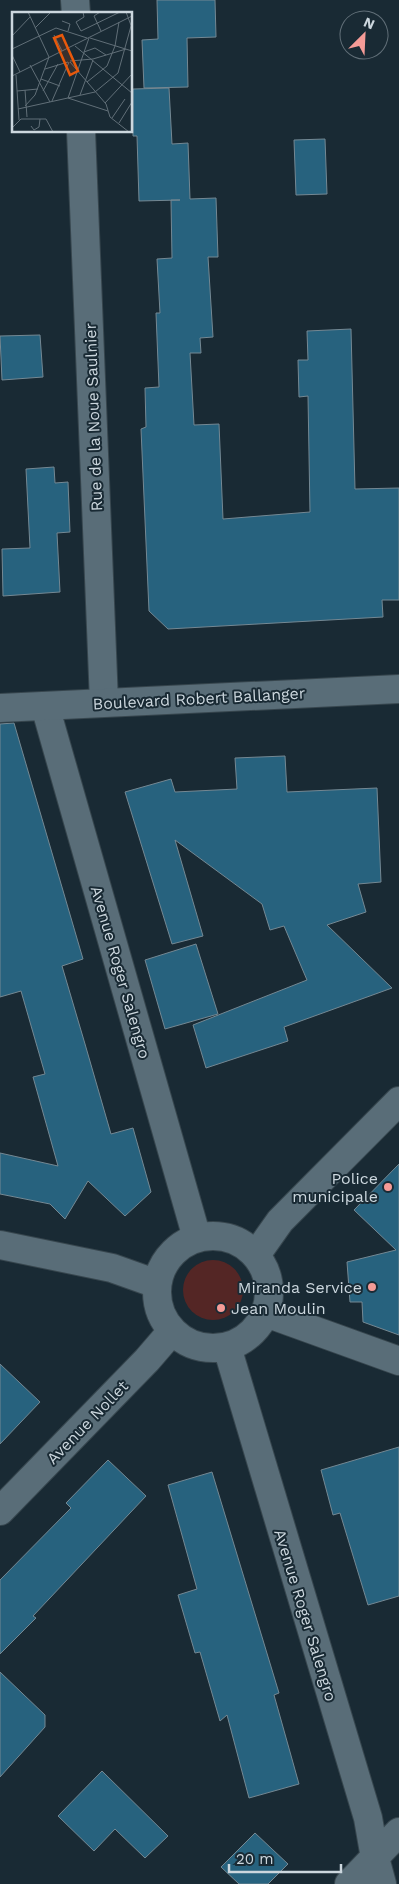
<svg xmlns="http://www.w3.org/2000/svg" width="399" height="1884" viewBox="0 0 399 1884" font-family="'Work Sans',sans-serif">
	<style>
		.green { fill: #542625 }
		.building { fill: #27627e; stroke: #748893 }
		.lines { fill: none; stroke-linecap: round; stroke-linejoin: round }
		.street-casing { stroke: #37464e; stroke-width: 30 }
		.secondary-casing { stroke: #37464e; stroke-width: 30 }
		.street { stroke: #596d78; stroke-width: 28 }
		.secondary { stroke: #596d78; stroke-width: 28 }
		.poi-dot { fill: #f59b97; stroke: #192a34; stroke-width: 2 }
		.labels { text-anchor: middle; stroke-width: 4; stroke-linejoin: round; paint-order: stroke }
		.street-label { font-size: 16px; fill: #ccd7de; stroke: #192a34 }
		.poi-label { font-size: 16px; fill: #ccd7de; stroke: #192a34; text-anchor: end }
		.inset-road { fill: none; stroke: #616f78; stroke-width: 1 }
		.view { fill: #e8590c; fill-opacity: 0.15; stroke: #e8590c; stroke-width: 2.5 }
		.inset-edge { fill: none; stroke: #ccd7de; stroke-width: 2.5 }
	</style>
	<rect width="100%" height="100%" fill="#192a34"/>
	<!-- green -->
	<path class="green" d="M183 1290a30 30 0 1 1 60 0a30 30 0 1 1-60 0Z"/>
	<!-- building -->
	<path class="building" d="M 157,0 L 215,0 L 216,37 L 187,38 L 188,87 L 144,88 L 142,40 L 158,39 Z
		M 169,88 L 172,144 L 188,143 L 190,199 L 216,198 L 218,257 L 208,257 L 213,337 L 200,338 L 201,353 L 190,353 L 194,425 L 219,424 L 223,519 L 310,512 L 308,396 L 299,397 L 298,360 L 308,360 L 307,331 L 351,329 L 355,489 L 399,488 L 399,600 L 382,600 L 383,617 L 168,629 L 149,611 L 141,429 L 146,427 L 145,388 L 159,387 L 156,313 L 160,313 L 157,259 L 172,258 L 171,200 L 180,200 L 139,201 L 137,136 L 133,136 L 133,89 Z
		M 325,139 L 327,194 L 296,195 L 294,140 Z
		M 40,335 L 43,377 L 2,380 L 0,336 Z
		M 54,467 L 55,483 L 68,482 L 70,532 L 57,533 L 60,592 L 3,596 L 2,549 L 30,548 L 26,469 Z
		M 14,723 L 83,959 L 62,966 L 85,1044 L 111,1134 L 133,1128 L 151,1192 L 125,1216 L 88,1181 L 65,1219 L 50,1204 L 0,1194 L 0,1153 L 58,1166 L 33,1077 L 45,1074 L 21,991 L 0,997 L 0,724 Z
		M 285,756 L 287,792 L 377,788 L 381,882 L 358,884 L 366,912 L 327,925 L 392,988 L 284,1027 L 288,1041 L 206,1068 L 193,1025 L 307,980 L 284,926 L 270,930 L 262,904 L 175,840 L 203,936 L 172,944 L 125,792 L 171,779 L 175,792 L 237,789 L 235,758 Z
		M 196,944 L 218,1014 L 165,1029 L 145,960 Z
		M 399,1164 L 399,1335 L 363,1322 L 362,1302 L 350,1302 L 347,1262 L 396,1250 L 354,1210 Z
		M 0,1364 L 40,1402 L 0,1444 Z
		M 399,1447 L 399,1596 L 368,1605 L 340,1513 L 333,1515 L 321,1470 Z
		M 108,1460 L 146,1496 L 33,1616 L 36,1618 L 0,1654 L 0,1580 L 71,1508 L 66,1503 Z
		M 212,1472 L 279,1693 L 274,1695 L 299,1784 L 249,1798 L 227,1715 L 220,1721 L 200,1652 L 195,1653 L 178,1595 L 197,1589 L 168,1485 Z
		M 0,1672 L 45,1715 L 45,1727 L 0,1777 Z
		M 102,1771 L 168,1836 L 145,1858 L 115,1829 L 94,1851 L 58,1816 Z
		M 255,1833 L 288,1864 L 268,1884 L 239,1884 L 221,1867 Z"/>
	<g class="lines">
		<defs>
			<path id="street" d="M 75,0 L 76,14
				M 81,131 L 104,702
				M 45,706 L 197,1238
				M157 1292a56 56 0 1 1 112 0a56 56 0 1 1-112 0Z
				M 0,1245 L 112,1268 L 157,1284
				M 256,1255 L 280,1221 L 399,1101
				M 266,1313 L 399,1361
				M 227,1347 L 368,1818 L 375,1858 L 382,1884
				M 0,1511 L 147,1360 L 172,1331
				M 349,1884 L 399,1832"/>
			<path id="secondary" d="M 0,708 L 399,689"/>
		</defs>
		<!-- street casing -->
		<use href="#street" class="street-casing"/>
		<!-- secondary casing -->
		<use href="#secondary" class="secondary-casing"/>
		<!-- street -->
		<use href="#street" class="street"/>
		<!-- secondary -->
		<use href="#secondary" class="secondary"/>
	</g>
	<!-- markers -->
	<g class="poi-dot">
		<circle cx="388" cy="1187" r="5"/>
		<circle cx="372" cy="1287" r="5"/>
		<circle cx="221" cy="1308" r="5"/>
	</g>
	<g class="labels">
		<!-- street labels -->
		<g class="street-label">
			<text transform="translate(93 417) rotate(-92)" y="6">Rue de la Noue Saulnier</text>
			<text transform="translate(199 698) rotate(-3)" y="6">Boulevard Robert Ballanger</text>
			<text transform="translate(121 972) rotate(74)" y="6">Avenue Roger Salengro</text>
			<text transform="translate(87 1422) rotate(-46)" y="6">Avenue Nollet</text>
			<text transform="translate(306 1615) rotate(73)" y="6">Avenue Roger Salengro</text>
		</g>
		<!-- poi labels -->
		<g class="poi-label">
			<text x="378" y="1184">Police<tspan x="378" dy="18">municipale</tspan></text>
			<text x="362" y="1293">Miranda Service</text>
			<text x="231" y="1314" text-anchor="start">Jean Moulin</text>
		</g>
	</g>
	<!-- overview -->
	<g transform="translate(12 12)">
		<rect width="120" height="120" fill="#192a34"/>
		<path class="inset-road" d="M 71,0 L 72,5 L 64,10 L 69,19 L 108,0M 88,0 L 82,4 L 89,19M 114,0 L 120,16M 50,9 L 58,12 L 56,19M 23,16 L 39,0M 42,23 L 50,39M 0,24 L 18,5M 78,26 L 120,39M 63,34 L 120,81M 0,37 L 44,16 L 75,26M 72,40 L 83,36 L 94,43M 0,43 L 8,60M 58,49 L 81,47 L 114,37M 58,50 L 94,92 L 98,105 L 117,120M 18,53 L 38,90M 33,57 L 56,50M 4,63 L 7,108M 0,64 L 120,4M 29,67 L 48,74M 75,70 L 95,54 L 103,34 L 107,10M 13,78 L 15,105M 5,79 L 26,77M 31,79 L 46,52M 68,83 L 81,48M 56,86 L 77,26M 56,86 L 96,99M 40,89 L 57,50M 93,91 L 120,62M 13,94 L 23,83 L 37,45 L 16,0M 6,97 L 83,80 L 106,61 L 119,14M 100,106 L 113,87M 107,111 L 120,90M 19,114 L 22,118 L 27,115 L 28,107M 0,116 L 9,107 L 34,107 L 41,120"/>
		<path class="view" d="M 50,23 L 66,59 L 58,63 L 42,26 Z"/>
		<rect width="120" height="120" class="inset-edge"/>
	</g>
	<!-- north arrow -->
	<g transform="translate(364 35) rotate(24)"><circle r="24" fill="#192a34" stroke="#616f78"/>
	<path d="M0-4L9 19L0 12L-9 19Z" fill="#f59b97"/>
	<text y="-8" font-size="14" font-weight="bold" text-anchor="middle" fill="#ccd7de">N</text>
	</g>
	<!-- scale -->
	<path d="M229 1864v8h112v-8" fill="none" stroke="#ccd7de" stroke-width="2.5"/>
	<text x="236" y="1864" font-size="15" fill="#ccd7de" stroke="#192a34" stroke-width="4" paint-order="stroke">20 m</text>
</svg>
